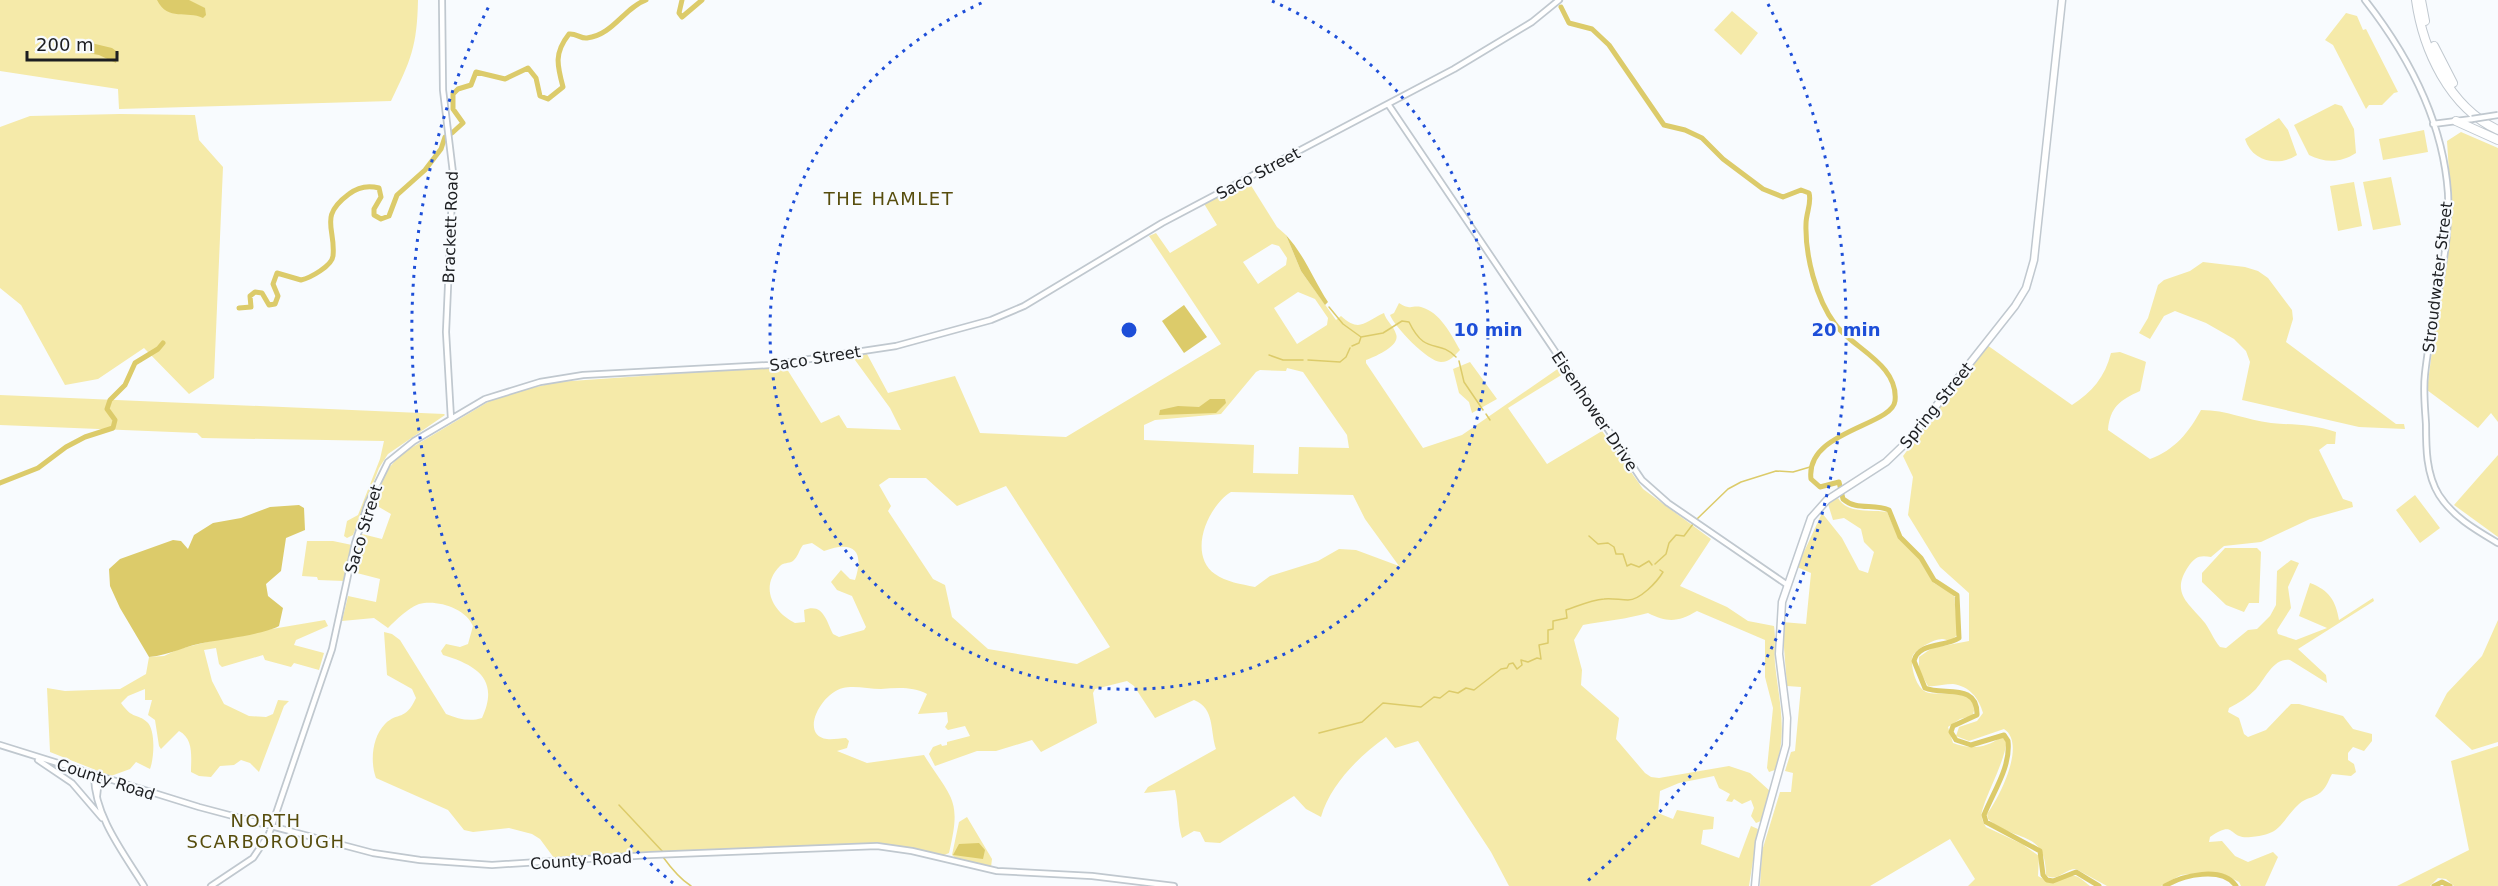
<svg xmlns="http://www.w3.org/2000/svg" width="2498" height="886" viewBox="0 0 2498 886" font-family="'DejaVu Sans',sans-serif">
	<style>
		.green { fill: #f5eaa9; fill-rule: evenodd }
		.water { fill: #dccb6a }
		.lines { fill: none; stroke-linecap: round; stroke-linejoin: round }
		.stream { stroke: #dccb6a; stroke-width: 1.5 }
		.river { stroke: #dccb6a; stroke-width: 5 }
		.secondary-casing { stroke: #c0c8cf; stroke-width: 8 }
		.primary-casing { stroke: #c0c8cf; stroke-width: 9 }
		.highway-casing { stroke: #c0c8cf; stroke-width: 10 }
		.secondary { stroke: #fff; stroke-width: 4.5 }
		.primary { stroke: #fff; stroke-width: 6 }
		.highway { stroke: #fff; stroke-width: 8 }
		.secondary-bridge-casing { stroke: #c0c8cf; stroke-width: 8; stroke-linecap: butt }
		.secondary-bridge { stroke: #fff; stroke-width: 4.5 }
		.ring { fill: none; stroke: #1d4ed8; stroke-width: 3; stroke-dasharray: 3 6 }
		.labels { text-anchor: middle; stroke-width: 4.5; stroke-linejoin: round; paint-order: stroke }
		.street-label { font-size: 16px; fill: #1c1e21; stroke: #f8fbfe }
		.neighbourhood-label { font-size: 18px; letter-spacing: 1.5px; fill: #574d0d; stroke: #f8fbfe }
		.centre { fill: #1d4ed8; stroke: #f8fbfe; stroke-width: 3 }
		.ring-label { font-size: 18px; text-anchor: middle; font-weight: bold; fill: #1d4ed8; stroke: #f8fbfe; stroke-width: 4.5; stroke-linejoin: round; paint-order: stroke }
	</style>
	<rect width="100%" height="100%" fill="#f8fbfe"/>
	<!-- green -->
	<path class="green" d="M 0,0 L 418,0 C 417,47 411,60 391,101 L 119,109 L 118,89 L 0,71 Z
		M 1732,11 L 1758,33 L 1741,55 L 1714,30 Z
		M 2346,13 L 2357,16 L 2363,30 L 2366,29 L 2398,92 L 2394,93 L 2382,105 L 2369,105 L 2366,109 L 2333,45 L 2325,40 Z
		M 2335,104 L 2342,106 L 2354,129 L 2356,153 C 2341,163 2325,163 2309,155 L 2294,125 Z
		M 120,114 L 195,115 L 199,140 L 223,167 L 214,378 L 189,394 L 144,348 L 98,379 L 65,385 L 21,305 L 0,288 L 0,127 L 30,116 Z
		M 2279,118 L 2288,130 L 2297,155 C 2279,167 2252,162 2245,139 Z
		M 2424,130 L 2428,152 L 2383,160 L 2379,139 Z
		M 2461,132 L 2498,148 L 2498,422 L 2491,413 L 2478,428 L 2427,390 L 2451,204 L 2447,141 Z
		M 2391,177 L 2401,225 L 2373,230 L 2363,182 Z
		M 1247,179 L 1277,227 L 1286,235 L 1301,271 L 1336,320 L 1341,316 C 1360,333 1364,322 1384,313 C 1386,321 1394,326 1396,334 C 1401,346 1374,357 1366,360 L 1366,363 L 1423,448 L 1462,435 L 1559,368 L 1563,374 L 1508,408 L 1547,464 L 1602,431 L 1643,489 L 1711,539 L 1680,586 L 1727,607 L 1748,621 L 1774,626 C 1776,639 1774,651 1775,664 C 1779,701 1788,733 1775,770 L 1769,772 L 1767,768 L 1773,708 L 1765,677 L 1765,640 L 1697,611 C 1678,622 1668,623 1648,613 C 1627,619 1605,621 1583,625 L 1574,640 L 1582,670 L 1581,685 L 1619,718 L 1616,739 L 1645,773 L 1651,777 L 1659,778 L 1729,766 L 1750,773 L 1770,791 L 1761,821 L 1756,823 L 1751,816 L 1754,808 L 1751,800 L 1742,804 L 1734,799 L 1732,802 L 1726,801 L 1730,794 L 1719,788 L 1714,776 L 1679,783 L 1660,791 L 1658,813 L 1673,819 L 1677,810 L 1714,817 L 1713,829 L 1703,830 L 1701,844 L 1739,858 L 1751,826 L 1758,829 L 1749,886 L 1509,886 L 1491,852 L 1418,741 L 1395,748 L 1386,737 C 1359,756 1330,785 1321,817 L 1306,809 L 1294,796 L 1220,843 L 1205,842 L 1200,832 L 1194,831 L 1182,838 C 1177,822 1179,806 1175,790 L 1144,793 L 1148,787 L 1216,749 C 1210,731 1215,708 1194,700 L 1155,718 L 1134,686 L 1127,681 L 1095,689 L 1093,693 L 1097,723 L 1041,752 L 1032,740 L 996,751 L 977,751 L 935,766 L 929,754 L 933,747 L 941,744 L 942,746 L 947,745 L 947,742 L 970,736 L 965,726 L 948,730 L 945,727 L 948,722 L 947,712 L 918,714 L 927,694 C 912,686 896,688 881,689 C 869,689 854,685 843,688 C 821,693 799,735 827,739 C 832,740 840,738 846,738 L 849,741 L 847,748 L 837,751 L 867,763 L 924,755 C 952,800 962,798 949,853 L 942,856 L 905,847 L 862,844 L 554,858 L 540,839 L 532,834 L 509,828 L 473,832 L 464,830 L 448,810 L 376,778 C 370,762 372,737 385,724 C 398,711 405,722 416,698 L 412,689 L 387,675 L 384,632 L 392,634 L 400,640 L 446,714 C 458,719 470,722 482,718 C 500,679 476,665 443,655 L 441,651 L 446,644 L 460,647 L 468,644 L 473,626 C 466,608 436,599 419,604 C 407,609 397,619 388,628 L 374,618 L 342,621 L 348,596 L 376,602 L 380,579 L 353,572 L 362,534 L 382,539 L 391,514 L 372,503 L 388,469 L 401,454 L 498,396 L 557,382 L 785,366 L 821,423 L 839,415 L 847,428 L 901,430 L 890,408 L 855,360 L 857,356 L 867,354 L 888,393 L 955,376 L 980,433 L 1066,437 L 1221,344 L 1149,236 L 1156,233 L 1170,253 L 1217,225 L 1203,202 ZM 1272,244 L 1279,246 L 1287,258 L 1286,265 L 1258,284 L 1243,262 ZM 1298,292 L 1315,299 L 1328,318 L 1327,325 L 1297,344 L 1274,308 ZM 1287,368 L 1303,372 L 1347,435 L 1349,448 L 1299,447 L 1298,474 L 1253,473 L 1254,445 L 1144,440 L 1144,425 L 1155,420 L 1221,414 L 1256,372 L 1260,370 L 1286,371 ZM 889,478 L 926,478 L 957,506 L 1006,486 L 1110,647 L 1077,664 L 988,649 L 952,617 L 945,585 L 933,579 L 888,511 L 891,506 L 879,485 ZM 1231,492 L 1353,495 L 1365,519 L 1399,566 L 1356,550 L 1339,549 L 1318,561 L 1270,576 L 1255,587 C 1241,584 1226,582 1215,574 C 1187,554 1208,506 1231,492 ZM 812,543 L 824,551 C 853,540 865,550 855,580 L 850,579 L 841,570 L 831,582 L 837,590 L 852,596 L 866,627 L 864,630 L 839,637 L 833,634 C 826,620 823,603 804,610 L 805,622 L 795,623 C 773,612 759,587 780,566 C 784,562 788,564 793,561 C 798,557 799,550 803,545 Z
		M 2354,182 L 2362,226 L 2338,231 L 2330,186 Z
		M 2203,262 L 2245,267 L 2258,271 L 2268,278 L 2292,310 L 2293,319 L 2286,342 L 2396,424 L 2404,424 L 2405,429 L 2359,427 L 2242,400 L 2250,362 L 2246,351 L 2234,339 L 2206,323 L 2175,311 L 2164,316 L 2150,339 L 2139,333 L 2148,318 L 2158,285 L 2164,280 L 2190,271 Z
		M 1399,303 C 1412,311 1411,305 1421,307 C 1440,312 1451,334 1460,350 C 1454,356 1450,362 1441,362 C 1428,362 1394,326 1390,315 L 1394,313 Z
		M 1987,345 L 2072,405 C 2092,392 2105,377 2111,353 L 2120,352 L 2144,361 L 2146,362 L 2140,391 C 2120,400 2110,407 2108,430 L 2150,459 C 2175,450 2189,432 2201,410 C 2227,410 2246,420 2271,423 C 2294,425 2313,424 2336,432 L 2335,444 L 2327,444 L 2319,450 L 2343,499 L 2352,502 L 2353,507 L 2310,519 L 2261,542 L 2224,546 L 2211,557 C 2199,555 2195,557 2188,567 C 2170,594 2190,604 2205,623 C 2210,630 2214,640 2220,647 L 2226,648 L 2248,630 L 2257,629 L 2270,616 L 2276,605 L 2277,571 L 2291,560 L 2299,563 L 2288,587 L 2291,608 L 2277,630 L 2278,634 L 2296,640 L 2327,628 L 2299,616 L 2310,583 C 2329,590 2336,601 2339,620 L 2373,598 L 2374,601 L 2298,649 L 2326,675 L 2327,683 L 2290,660 C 2273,658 2266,678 2256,689 C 2248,697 2239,703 2229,708 L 2228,712 L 2239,718 L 2244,734 L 2248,737 L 2266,730 L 2291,704 L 2299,704 L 2343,716 L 2353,729 L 2372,734 L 2372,741 L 2364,751 L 2353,747 L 2348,753 L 2348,760 L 2354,764 L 2356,772 L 2351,776 L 2332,774 C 2329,779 2327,786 2323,790 C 2317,798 2306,797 2299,804 C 2279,823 2283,834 2251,837 C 2227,840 2237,818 2210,837 L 2209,842 L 2222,841 L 2235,856 L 2248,862 L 2273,852 L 2278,857 L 2265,886 L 2241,886 L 2239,882 L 2223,874 L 2209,872 L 2181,875 L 2161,886 L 2107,886 L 2076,869 C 2064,869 2057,883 2046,875 C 2046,829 2015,843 1988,819 L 1987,814 C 1999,798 2027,744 2004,729 L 1969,741 L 1956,736 L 1959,727 L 1977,721 L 1983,713 C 1979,698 1969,686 1953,684 C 1944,684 1936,687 1928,686 L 1919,670 L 1919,657 L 1932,648 L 1969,641 L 1969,593 L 1940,567 L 1908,515 L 1913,477 L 1903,456 Z
		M 1470,362 L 1497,399 L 1472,413 L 1469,402 L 1459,393 L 1453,369 Z
		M 0,395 L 444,414 L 445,415 L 388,454 L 379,468 L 353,535 L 347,538 L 344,536 L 347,521 L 358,515 L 380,459 L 384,441 L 202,438 L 197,433 L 0,425 Z
		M 2498,455 L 2498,537 L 2454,505 Z
		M 2415,495 L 2440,528 L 2420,543 L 2396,510 Z
		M 1838,498 C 1848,515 1872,509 1887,512 L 1899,539 L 1912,547 L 1934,583 L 1954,595 L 1958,634 L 1951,641 C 1948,641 1945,639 1942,639 C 1934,639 1913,650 1912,658 C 1911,668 1916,687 1926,692 C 1936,697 1987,686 1972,716 L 1960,719 L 1948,727 L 1953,743 C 1971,750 1986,748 2001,737 L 2007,740 C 2004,763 1990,786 1983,808 C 1980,815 1982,821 1986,827 L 2022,844 L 2039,856 L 2038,876 C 2053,886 2063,871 2078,877 C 2082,879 2087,884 2090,886 L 1968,886 L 1975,879 L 1950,839 L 1870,886 L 1760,886 L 1762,851 L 1780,792 L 1791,792 L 1793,773 L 1785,771 L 1791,752 L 1795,751 L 1801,687 L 1787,686 L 1782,622 L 1806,624 L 1811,573 L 1797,567 L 1822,513 L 1842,538 L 1859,570 L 1868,573 L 1874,552 L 1864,542 L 1861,529 L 1844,518 L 1833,520 L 1828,504 Z
		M 307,541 L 333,541 L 352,545 L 344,581 L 318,580 L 317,577 L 302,576 Z
		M 2225,548 L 2257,548 L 2261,552 L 2259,603 L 2249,603 L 2244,612 L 2226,605 L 2202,582 L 2202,573 Z
		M 325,620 L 328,626 L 296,640 L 294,645 L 324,653 L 319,670 L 294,663 L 291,667 L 265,660 L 263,655 L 222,667 L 219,664 L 216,648 L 204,650 L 212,681 L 224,704 L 249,716 L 266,717 L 273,714 L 278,700 L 289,701 L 284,706 L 259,772 L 250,763 L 241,760 L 234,765 L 220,766 L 211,777 L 199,776 L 191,772 C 191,757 194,739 179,731 L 161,749 L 159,746 L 155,720 L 148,715 L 152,700 L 145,700 L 145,689 L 128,696 L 121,703 C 133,720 137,713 147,722 C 156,730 154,759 150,769 L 136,762 L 130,769 L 111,776 L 50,752 L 47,688 L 65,691 L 120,689 L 146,674 L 149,657 L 164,656 L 179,649 L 231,636 Z
		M 2498,620 L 2498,742 L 2472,750 L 2435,716 L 2447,693 L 2482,656 Z
		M 2498,746 L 2498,886 L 2454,886 L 2446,879 L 2438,878 L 2430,886 L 2397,886 L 2469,850 L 2451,761 Z
		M 967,817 L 992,859 L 991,867 L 958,860 L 952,855 L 959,822 Z"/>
	<!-- water -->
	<path class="water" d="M 157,0 L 189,0 L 205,8 L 206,15 L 203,18 C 187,10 168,22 157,0 Z
		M 87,42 L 112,48 L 119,53 L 116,63 L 99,55 L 82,52 L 82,43 Z
		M 1286,235 C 1305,256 1313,279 1328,302 L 1325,305 L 1301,271 Z
		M 1184,305 L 1207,337 L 1184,353 L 1162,321 Z
		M 1210,399 L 1225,399 L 1226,403 L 1216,413 L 1159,415 L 1160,410 L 1178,406 L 1199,407 Z
		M 299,505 L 304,508 L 305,530 L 286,538 L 281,571 L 266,584 L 268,596 L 283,608 L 279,626 C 264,634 226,639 208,642 C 187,645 170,655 149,657 L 120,608 L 110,586 L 109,569 L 120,559 L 173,540 L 181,541 L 188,549 L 194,535 L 213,523 L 241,518 L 270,507 Z
		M 979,843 L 985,850 L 983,859 L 953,855 L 959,844 Z"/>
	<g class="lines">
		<!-- stream -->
		<path class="stream" d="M 1329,307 L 1343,324 L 1361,337 L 1383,333 L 1402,321 L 1409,322 C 1426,357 1438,338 1456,357
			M 1352,346 L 1359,343 L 1361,337
			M 1269,355 L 1283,360 L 1303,360
			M 1308,360 L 1340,362 L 1346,357 L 1350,348
			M 1459,361 L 1464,382 L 1483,410
			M 1486,414 L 1490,420
			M 1697,519 L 1728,489 L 1741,482 L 1776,471 L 1793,472 L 1810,467
			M 1589,536 L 1598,544 L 1608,543 L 1614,547 L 1616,554 L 1623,554 L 1627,566 L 1631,564 L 1639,567 L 1649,561 L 1652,565
			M 1655,564 L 1666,554 L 1669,543 L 1676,535 L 1684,536 L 1693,524
			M 1319,733 L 1362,722 L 1383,703 L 1421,707 L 1434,697 L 1440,698 L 1449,691 L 1458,693 L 1466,688 L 1474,690 L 1501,669 L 1507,668 L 1509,664 L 1513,663 L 1517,669 L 1522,665 L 1521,660 L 1528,662 L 1537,658 L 1541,659 L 1539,645 L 1548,643 L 1548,630 L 1553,629 L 1553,621 L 1567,618 L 1566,610 C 1578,606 1591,600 1604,599 C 1612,598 1620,600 1628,600 C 1640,600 1657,582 1663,572 L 1660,570
			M 619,805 L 663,852
			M 663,857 C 671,868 680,879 691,886"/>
		<!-- river -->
		<path class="river" d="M 682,0 L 679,13 L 682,17 L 702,0
			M 1561,7 L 1569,23 L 1592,29 L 1609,45 L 1664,125 L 1685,130 L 1702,138 L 1723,159 L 1763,189 L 1783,197 L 1801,190 L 1809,193 C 1812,203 1806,213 1806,224 C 1805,255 1816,299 1835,324 C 1852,348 1899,364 1895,401 C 1892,426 1805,431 1811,479 L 1820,487 L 1839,482 L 1843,499 C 1857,511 1873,503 1889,510 L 1900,537 L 1921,558 L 1934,580 L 1957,595 L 1959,638 C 1946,647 1918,642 1914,661 L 1925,688 C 1943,696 1978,682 1977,715 L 1953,726 L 1951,732 L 1956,740 L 1971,745 L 2004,735 L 2008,741 C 2011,767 1993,792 1984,815 L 1986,822 L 2040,851 L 2043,875 L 2047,880 L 2053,881 L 2076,872 L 2099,886
			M 452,133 L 463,123 L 453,109 L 453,94 L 458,89 L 471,85 L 476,72 L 505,79 L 528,68 L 536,78 L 540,96 L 548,99 L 563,87 C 557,65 554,53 569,34 C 576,33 581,39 587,38 C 613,35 624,8 646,0
			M 239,308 L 251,307 L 250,296 L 255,292 L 262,293 L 269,305 L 275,304 L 278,296 L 273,284 L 277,273 L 301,280 C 310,278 332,266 333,256 C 336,228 318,217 349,194 C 358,187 368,185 379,188 L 381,197 L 374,209 L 374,215 L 381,219 L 389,216 L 397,195 L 425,170 L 441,149 L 445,137
			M 0,483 L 38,468 L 66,447 L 85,437 L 113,428 L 115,420 L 107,409 L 110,400 L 125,385 L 135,363 L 158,349 L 163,343
			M 2165,886 C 2183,875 2222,866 2236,886
			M 2434,886 L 2442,882 L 2450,886"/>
		<defs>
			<path id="secondary" d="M 442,0 L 443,90 L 453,173 L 446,332 L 451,419
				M 2365,0 C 2408,55 2443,122 2448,193 C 2451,253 2431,315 2425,374 C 2423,391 2425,407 2426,424 C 2426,447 2426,474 2439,495 C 2453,517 2476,530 2498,543
				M 1388,104 L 1642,480 L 1668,503 L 1786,584
				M 2433,124 L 2472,119
				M 0,745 L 199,807 L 373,853 L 420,860 L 492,865 L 650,855 L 877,846 L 912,851 L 997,871 L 1092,876 L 1174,886
				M 38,760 L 72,783 L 102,818
				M 94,776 C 95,817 123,852 144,886
				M 97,796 L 99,778
				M 211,886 L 253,858 L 269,834 L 332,649 L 355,543 L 368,503 L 388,462 L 414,441 L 485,399 L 540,382 L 583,375 L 770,365 L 896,346 L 991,320 L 1024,306 L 1162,223 L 1454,69 L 1532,22 L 1559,0"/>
			<path id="primary" d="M 1755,886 L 1759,842 L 1786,745 L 1787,718 L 1779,654 L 1782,602 L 1811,518 L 1827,500 L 1886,462 L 1910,439 L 2015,306 L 2026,288 L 2034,260 L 2062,0"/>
			<path id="highway" d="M 2416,0 C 2423,50 2449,107 2498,130
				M 2421,0 L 2425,21
				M 2434,46 L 2453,83
				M 2456,121 L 2498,140"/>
		</defs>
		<!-- secondary casing -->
		<use href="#secondary" class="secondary-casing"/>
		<!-- primary casing -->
		<use href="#primary" class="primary-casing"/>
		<!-- highway casing -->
		<use href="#highway" class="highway-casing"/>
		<!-- secondary -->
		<use href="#secondary" class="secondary"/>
		<!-- primary -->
		<use href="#primary" class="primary"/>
		<!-- highway -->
		<use href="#highway" class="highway"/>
		<defs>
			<path id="secondary-bridge" d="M 2472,119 L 2498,115"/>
		</defs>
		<!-- secondary-bridge casing -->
		<use href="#secondary-bridge" class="secondary-bridge-casing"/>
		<!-- secondary-bridge -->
		<use href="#secondary-bridge" class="secondary-bridge"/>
	</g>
	<!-- distance rings -->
	<g class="ring">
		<path d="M1272 1A359 359 0 1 1 986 1"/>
		<path d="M673 883A717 717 0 0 1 490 4M1768 4A717 717 0 0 1 1585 883"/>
	</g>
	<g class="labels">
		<!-- street labels -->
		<g class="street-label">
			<text transform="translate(1258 173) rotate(-28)" y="6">Saco Street</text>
			<text transform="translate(450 227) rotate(-88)" y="6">Brackett Road</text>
			<text transform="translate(2437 277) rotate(-83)" y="6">Stroudwater Street</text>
			<text transform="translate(815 358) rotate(-9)" y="6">Saco Street</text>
			<text transform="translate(1936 405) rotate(-51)" y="6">Spring Street</text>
			<text transform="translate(1595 411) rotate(56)" y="6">Eisenhower Drive</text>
			<text transform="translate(363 529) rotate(-73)" y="6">Saco Street</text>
			<text transform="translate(106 779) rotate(18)" y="6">County Road</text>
			<text transform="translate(581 860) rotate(-4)" y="6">County Road</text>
		</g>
		<!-- neighbourhood labels -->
		<g class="neighbourhood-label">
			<text x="889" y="205">THE HAMLET</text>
			<text x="266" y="827">NORTH<tspan x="266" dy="21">SCARBOROUGH</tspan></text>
		</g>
	</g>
	<circle cx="1129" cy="330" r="9" class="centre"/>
	<g class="ring-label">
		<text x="1488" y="336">10 min</text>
		<text x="1846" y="336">20 min</text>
	</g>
	<!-- scale -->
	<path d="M27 51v9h90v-9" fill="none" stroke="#1c1e21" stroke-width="3"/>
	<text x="36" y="51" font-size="18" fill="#1c1e21" stroke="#f8fbfe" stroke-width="4.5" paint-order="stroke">200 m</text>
</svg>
